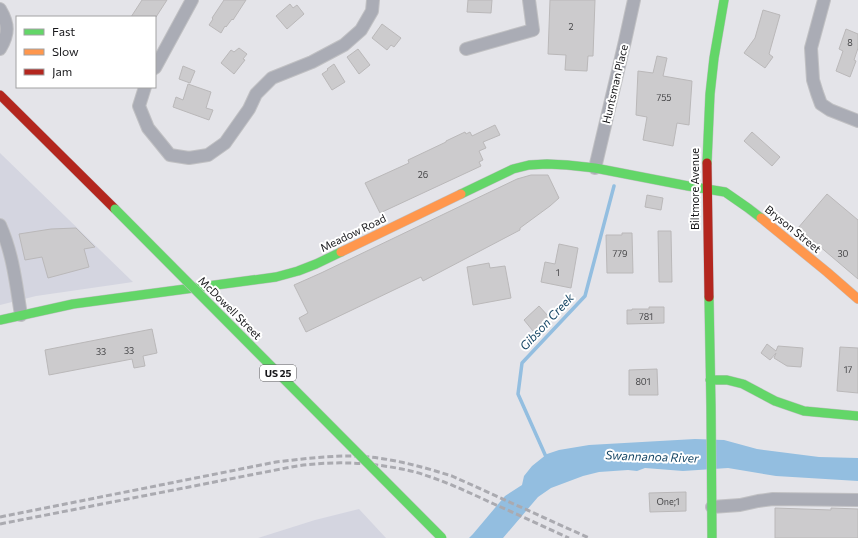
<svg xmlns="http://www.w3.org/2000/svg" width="858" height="538" viewBox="0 0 858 538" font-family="Commissioner,sans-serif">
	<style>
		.built { fill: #d4d5e0 }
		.water { fill: #93bee0 }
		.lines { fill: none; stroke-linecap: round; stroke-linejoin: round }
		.stream { stroke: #93bee0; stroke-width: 3.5 }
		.building { fill: #cccbcd; stroke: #bab8b9 }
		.street-casing { stroke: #c0c0c3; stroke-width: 14 }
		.fast-casing { stroke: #c0c0c3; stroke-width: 10 }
		.slow-casing { stroke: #c0c0c3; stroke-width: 10 }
		.jam-casing { stroke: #c0c0c3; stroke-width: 10 }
		.street { stroke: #aaacb5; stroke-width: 12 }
		.fast { stroke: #63d668; stroke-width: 9 }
		.slow { stroke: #ff974d; stroke-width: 9 }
		.jam { stroke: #b3261e; stroke-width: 9 }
		.rail { stroke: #aaaab0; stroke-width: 3; stroke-dasharray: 6 3; stroke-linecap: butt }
		.fast-bridge-casing { stroke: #c0c0c3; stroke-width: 10; stroke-linecap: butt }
		.fast-bridge { stroke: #63d668; stroke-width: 9 }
		.labels { text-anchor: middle; stroke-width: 4; stroke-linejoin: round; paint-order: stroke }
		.number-label { font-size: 9px; fill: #464648 }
		.shield { fill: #fff; stroke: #5d5d5f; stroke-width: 1 }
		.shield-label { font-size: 10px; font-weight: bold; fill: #17171a }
		.street-label { font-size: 11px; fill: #17171a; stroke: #fff }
		.water-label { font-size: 12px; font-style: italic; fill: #164665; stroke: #fff }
	</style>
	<rect width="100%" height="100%" fill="#e4e4e9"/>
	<!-- built -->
	<path class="built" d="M 0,153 L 133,282 L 36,296 L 0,305 Z
		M 359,509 L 386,538 L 258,538 L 315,520 Z"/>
	<!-- water -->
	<path class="water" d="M 695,439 L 724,440 L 757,449 L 819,457 L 858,458 L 858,481 L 776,476 L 728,468 L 683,471 L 645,468 L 637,471 L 628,470 L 599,472 L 583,476 L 551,488 L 538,497 L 503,538 L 469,538 L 473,534 L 505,496 L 522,485 L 524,476 L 532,466 L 547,454 L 559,450 L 589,445 Z"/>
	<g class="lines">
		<!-- stream -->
		<path class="stream" d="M 547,459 L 518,394 L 522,363 L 585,296 L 614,186"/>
	</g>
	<!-- building -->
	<path class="building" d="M 142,0 L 167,0 L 156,17 L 131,17 Z
		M 224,0 L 246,0 L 233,20 L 232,19 L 226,27 L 225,26 L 221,33 L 209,25 L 213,19 L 212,18 Z
		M 468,0 L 492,0 L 491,13 L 467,12 Z
		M 550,0 L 595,0 L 593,56 L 588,56 L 587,71 L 565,70 L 566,55 L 548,54 Z
		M 290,4 L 293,8 L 297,5 L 304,14 L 287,29 L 276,16 Z
		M 763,10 L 780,15 L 769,54 L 773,57 L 765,68 L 744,53 L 755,38 Z
		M 382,24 L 401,38 L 394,47 L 391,45 L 387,50 L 372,38 Z
		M 846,29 L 858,34 L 858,48 L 854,60 L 856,61 L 850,77 L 836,71 L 843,51 L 839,49 Z
		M 239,48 L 247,54 L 243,59 L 245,60 L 234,74 L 221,63 L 231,50 L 234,52 Z
		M 358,49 L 370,65 L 359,74 L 347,57 Z
		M 657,56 L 667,58 L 663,76 L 692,81 L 689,125 L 677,123 L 673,146 L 643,140 L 647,117 L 636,115 L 638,71 L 653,73 Z
		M 334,64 L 345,82 L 332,90 L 322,74 L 328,70 L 327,69 Z
		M 183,66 L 195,71 L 190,83 L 179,79 Z
		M 188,84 L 211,92 L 206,108 L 213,110 L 209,120 L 173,107 L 176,97 L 183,100 Z
		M 495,125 L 500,135 L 483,142 L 486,148 L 479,151 L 483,160 L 479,162 L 481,166 L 380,213 L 365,183 L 409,163 L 408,160 L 446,142 L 446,141 L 465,132 L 466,134 L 470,132 L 472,136 Z
		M 752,132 L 780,157 L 772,166 L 744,141 Z
		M 531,175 L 548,175 L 559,198 L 550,206 L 520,228 L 520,230 L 423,281 L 421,277 L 306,332 L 299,318 L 308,313 L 294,285 L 321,273 L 517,179 Z
		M 827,194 L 858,220 L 858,279 L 798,228 Z
		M 647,195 L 663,198 L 661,210 L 645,207 Z
		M 76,228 L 95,247 L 84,249 L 89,267 L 48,278 L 42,257 L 25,260 L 19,234 L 51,229 Z
		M 658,231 L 671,231 L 672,282 L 659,282 Z
		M 622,233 L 632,233 L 633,273 L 607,273 L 606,235 L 622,235 Z
		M 559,244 L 578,248 L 571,288 L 541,282 L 545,262 L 555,264 Z
		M 489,263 L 490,268 L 505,266 L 511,298 L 473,305 L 467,267 Z
		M 539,306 L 549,317 L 533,331 L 524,320 Z
		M 649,307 L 664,307 L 664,323 L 627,324 L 627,310 L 632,310 L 632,309 L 649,309 Z
		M 152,329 L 157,353 L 143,356 L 145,366 L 134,368 L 132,359 L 49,375 L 45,350 Z
		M 767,344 L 776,351 L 778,346 L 803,348 L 801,367 L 787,366 L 774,358 L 776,353 L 770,360 L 761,353 Z
		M 840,347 L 858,348 L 858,393 L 837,391 Z
		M 657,369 L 658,395 L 629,395 L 629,370 Z
		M 686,492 L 686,511 L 650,512 L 649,493 Z
		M 775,508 L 831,510 L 831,508 L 858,509 L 858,538 L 775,538 Z"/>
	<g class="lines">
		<defs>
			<path id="street" d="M 824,0 L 811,48 L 813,80 L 817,93 L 821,104 L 830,110 L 858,121
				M 0,9 C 9,24 9,34 0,49
				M 466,49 L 533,30 L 529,0
				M 155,68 L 192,0
				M 145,87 L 139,106 L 148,128 L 170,155 L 189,158 L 208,155 L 225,143 L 249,109 L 256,94 L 272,78 L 312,62 L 344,45 L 361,30 L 372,11 L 373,0
				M 595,168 L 625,41 L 634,0
				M 0,225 C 13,254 16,284 21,315
				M 712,507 L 740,505 L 758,501 L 773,499 L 858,500"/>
			<path id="fast" d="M 707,163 L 710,94 L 714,58 L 724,0
				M 461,194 L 513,169 L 529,165 L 547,164 L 567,165 L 595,168 L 688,186 L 725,192 L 748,208 L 761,218
				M 709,297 L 711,407 L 712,538
				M 0,320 L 73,304 L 276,277 L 298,271 L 316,264 L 341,252
				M 710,380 L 727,380 L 743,384 L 775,401 L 804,411 L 858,416"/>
			<path id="slow" d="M 761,218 L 827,272 L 858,299
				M 341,252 L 461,194"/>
			<path id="jam" d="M 0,95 L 115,209
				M 707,163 L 709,297"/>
		</defs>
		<!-- street casing -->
		<use href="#street" class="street-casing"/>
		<!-- fast casing -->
		<use href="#fast" class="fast-casing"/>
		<!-- slow casing -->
		<use href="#slow" class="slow-casing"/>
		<!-- jam casing -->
		<use href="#jam" class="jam-casing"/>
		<!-- street -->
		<use href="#street" class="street"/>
		<!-- fast -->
		<use href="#fast" class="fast"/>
		<!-- slow -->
		<use href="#slow" class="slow"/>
		<!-- jam -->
		<use href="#jam" class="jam"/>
		<!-- rail -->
		<path class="rail" d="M 0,517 L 276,462 C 301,459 325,456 350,456 C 384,456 420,466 452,476 L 589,538
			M 0,524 L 291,467 C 332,460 375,462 415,472 C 443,480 468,492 494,504 C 519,515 544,527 569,538"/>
		<defs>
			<path id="fast-bridge" d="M 115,209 L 442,538"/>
		</defs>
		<!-- fast-bridge casing -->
		<use href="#fast-bridge" class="fast-bridge-casing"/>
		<!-- fast-bridge -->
		<use href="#fast-bridge" class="fast-bridge"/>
	</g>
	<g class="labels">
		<!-- number labels -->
		<g class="number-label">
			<text x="571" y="30">2</text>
			<text x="850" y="46">8</text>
			<text x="664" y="101">755</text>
			<text x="423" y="178">26</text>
			<text x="620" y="257">779</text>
			<text x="843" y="257">30</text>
			<text x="558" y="276">1</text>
			<text x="646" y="320">781</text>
			<text x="129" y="354">33</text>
			<text x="101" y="355">33</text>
			<text x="848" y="373">17</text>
			<text x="643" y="385">801</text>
			<text x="668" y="505">One;1</text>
		</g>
		<!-- shield labels -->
		<rect class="shield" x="260" y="365" width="36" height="16" rx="3"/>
		<g class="shield-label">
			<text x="278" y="377">US 25</text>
		</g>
		<!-- street labels -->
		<g class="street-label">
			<text transform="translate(615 84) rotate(-77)" y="4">Huntsman Place</text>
			<text transform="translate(695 189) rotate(-90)" y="4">Biltmore Avenue</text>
			<text transform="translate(793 229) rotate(39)" y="4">Bryson Street</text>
			<text transform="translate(353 233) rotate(-26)" y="4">Meadow Road</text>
			<text transform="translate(230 308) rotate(45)" y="4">McDowell Street</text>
		</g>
		<!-- water labels -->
		<g class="water-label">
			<text transform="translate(547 322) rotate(-47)" y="4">Gibson Creek</text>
			<text transform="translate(652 457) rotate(2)" y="4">Swannanoa River</text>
		</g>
	</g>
	<!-- legend -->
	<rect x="16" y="16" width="140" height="72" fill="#ffffff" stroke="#a2a2a3"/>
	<rect x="24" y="29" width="20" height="6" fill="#63d668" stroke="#a2a2a3"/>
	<text x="52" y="36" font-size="12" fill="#17171a">Fast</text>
	<rect x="24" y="49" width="20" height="6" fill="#ff974d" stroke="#a2a2a3"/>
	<text x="52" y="56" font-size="12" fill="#17171a">Slow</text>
	<rect x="24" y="69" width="20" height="6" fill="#b3261e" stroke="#a2a2a3"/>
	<text x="52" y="76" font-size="12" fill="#17171a">Jam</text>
</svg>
